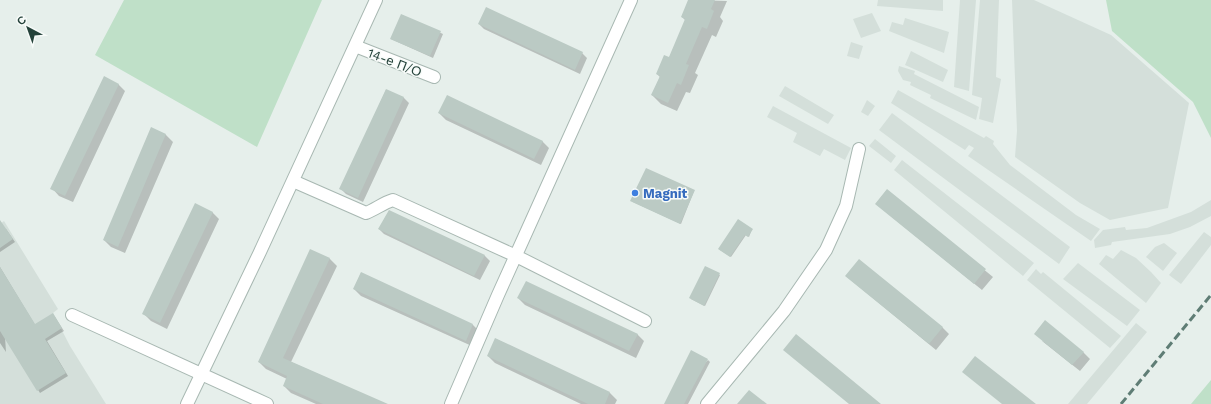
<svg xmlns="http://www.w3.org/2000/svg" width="1211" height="404" viewBox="0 0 1211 404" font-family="'Work Sans',sans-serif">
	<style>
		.built { fill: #d4dfda }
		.green { fill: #bfe0c8 }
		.shadow { fill: #0003 }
		.building { fill: #bbcac4 }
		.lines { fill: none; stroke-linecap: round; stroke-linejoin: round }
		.minor-casing { stroke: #a8b8b2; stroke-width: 14 }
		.minor { stroke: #fff; stroke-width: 12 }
		.rail { stroke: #5f7d75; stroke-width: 3; stroke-dasharray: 8 4; stroke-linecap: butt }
		.shop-dot { fill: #3f7fe0; stroke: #f7fbf9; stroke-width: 1.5 }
		.labels { text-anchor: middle; stroke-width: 3; stroke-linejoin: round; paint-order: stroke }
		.street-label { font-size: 13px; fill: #24423a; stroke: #f7fbf9 }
		.shop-label { font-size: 13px; font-weight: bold; fill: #366cbe; stroke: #f7fbf9; text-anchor: start }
	</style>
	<rect width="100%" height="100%" fill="#e6efeb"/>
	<!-- built -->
	<path class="built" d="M 878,0 L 943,0 L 943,11 L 877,6 Z
		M 960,0 L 976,0 L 969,91 L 954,87 Z
		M 980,0 L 999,0 L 996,77 L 1001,79 L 993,123 L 979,119 L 982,98 L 972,95 Z
		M 1012,0 L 1034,0 L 1111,35 L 1189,103 L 1168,208 L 1110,220 L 1080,203 L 1015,157 L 1017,131 Z
		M 872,13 L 881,31 L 861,38 L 853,19 Z
		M 905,18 L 949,32 L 944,53 L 889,31 L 892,22 L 903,25 Z
		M 851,42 L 863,46 L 859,59 L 847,56 Z
		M 911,51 L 948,70 L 943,82 L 905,65 Z
		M 899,66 L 915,71 L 914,74 L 979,107 L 976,120 L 930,98 L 931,95 L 910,85 L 911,82 L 903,80 L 898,71 Z
		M 785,86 L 834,115 L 828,124 L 779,96 Z
		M 898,90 L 984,138 L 986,136 L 994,141 L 993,144 L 1010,165 L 1076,215 L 1100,229 L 1091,241 L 968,156 L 974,148 L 969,145 L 965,150 L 891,103 Z
		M 867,100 L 875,106 L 868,116 L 861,112 Z
		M 773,106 L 851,148 L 845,160 L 824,149 L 820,156 L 793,142 L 797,133 L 767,117 Z
		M 892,113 L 1070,247 L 1059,264 L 879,130 Z
		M 875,139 L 896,156 L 891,163 L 869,146 Z
		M 902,160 L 1034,263 L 1023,276 L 894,170 Z
		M 1211,200 L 1211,216 L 1190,227 L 1170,234 L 1112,242 L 1111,245 L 1095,248 L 1094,240 L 1103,230 L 1125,227 L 1126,230 L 1147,228 L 1191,212 Z
		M 4,221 L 58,309 L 53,313 L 70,346 L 106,404 L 0,404 L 0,224 Z
		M 1204,232 L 1211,237 L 1211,245 L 1181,284 L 1169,275 Z
		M 1164,243 L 1177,253 L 1163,271 L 1146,257 L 1155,247 Z
		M 1121,250 L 1136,258 L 1151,272 L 1161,283 L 1146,303 L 1099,264 L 1106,255 L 1113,259 Z
		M 1078,263 L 1140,310 L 1127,326 L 1063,279 Z
		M 1036,269 L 1041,274 L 1043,272 L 1121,336 L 1110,348 L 1027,280 Z
		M 1136,323 L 1147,332 L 1087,404 L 1068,404 Z"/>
	<!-- green -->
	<path class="green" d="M 124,0 L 322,0 L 257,147 L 95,55 Z
		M 1106,0 L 1211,0 L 1211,138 L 1193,102 L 1112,31 Z
		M 1211,380 L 1211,404 L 1191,404 Z"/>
	<!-- shadow -->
	<path class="shadow" d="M 696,0 L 727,1 L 720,17 L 723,21 L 716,37 L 712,35 L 695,73 L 698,75 L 690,93 L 686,92 L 677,111 L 661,104 L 652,95 L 660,77 L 657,74 L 669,58 L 686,21 L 682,17 Z
		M 402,15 L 443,34 L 433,58 L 391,39 Z
		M 479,24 L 582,53 L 587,58 L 580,74 L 484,29 Z
		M 118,84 L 125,91 L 73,202 L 59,196 L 52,188 Z
		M 386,90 L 404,98 L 409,103 L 363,202 L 346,194 L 341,189 Z
		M 439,113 L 542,141 L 549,148 L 541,165 L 446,120 Z
		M 151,129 L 166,135 L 173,142 L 125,253 L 111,247 L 104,240 Z
		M 887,190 L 993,277 L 982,290 L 876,204 Z
		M 694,191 L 681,224 L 633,202 Z
		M 389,211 L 485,256 L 490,261 L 480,280 L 384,234 L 379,229 Z
		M 212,212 L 219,219 L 167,329 L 151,321 L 144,314 Z
		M 0,229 L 6,229 L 15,242 L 0,252 Z
		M 752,229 L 749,237 L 746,235 L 731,257 L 720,250 Z
		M 311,251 L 330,259 L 337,266 L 291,362 L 385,404 L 316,404 L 291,393 L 284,386 L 287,379 L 266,369 L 259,362 Z
		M 0,267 L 35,325 L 55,317 L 64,331 L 47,341 L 68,376 L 40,393 L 5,337 L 6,352 L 0,343 Z
		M 706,267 L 720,275 L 705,306 L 691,299 Z
		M 361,273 L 473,325 L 480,332 L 474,347 L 361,296 L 354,289 Z
		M 846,276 L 942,327 L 949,334 L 936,350 Z
		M 518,298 L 637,334 L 644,341 L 636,358 L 525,305 Z
		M 496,339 L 610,393 L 617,400 L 615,404 L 581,404 L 495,363 L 488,356 Z
		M 1042,341 L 1083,352 L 1090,359 L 1080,371 Z
		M 708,360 L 710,362 L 688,404 L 665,404 Z"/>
	<!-- building -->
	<path class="building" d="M 688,0 L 715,0 L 711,9 L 714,11 L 707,29 L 702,27 L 686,64 L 689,65 L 681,85 L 677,83 L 668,103 L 651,95 L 660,76 L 656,74 L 664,55 L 669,57 L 685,19 L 681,17 Z
		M 486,7 L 583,52 L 575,70 L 478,24 Z
		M 401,14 L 441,31 L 430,56 L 390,39 Z
		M 104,76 L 119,84 L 65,196 L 50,189 Z
		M 386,89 L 404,97 L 358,198 L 339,189 Z
		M 447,95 L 543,141 L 534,159 L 438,113 Z
		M 151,127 L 166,134 L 118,247 L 103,240 Z
		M 646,168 L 695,190 L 680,224 L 630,201 Z
		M 887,189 L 986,269 L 974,284 L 875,204 Z
		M 195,203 L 213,212 L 160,323 L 142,314 Z
		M 389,210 L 485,255 L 474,276 L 378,229 Z
		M 738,219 L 753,229 L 748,237 L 745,235 L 730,257 L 718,249 Z
		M 0,220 L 13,239 L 0,248 Z
		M 310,249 L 330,258 L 283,358 L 388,404 L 323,404 L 283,386 L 287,376 L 258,362 Z
		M 859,259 L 943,327 L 929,344 L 845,276 Z
		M 705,266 L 720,273 L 704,306 L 689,298 Z
		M 0,267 L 35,324 L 53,313 L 62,328 L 45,339 L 66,373 L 37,391 L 0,331 Z
		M 361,272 L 473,324 L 466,341 L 353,289 Z
		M 526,281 L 638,334 L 629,351 L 517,298 Z
		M 1045,320 L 1084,352 L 1072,365 L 1034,334 Z
		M 796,334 L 881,404 L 849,404 L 783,350 Z
		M 495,338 L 610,392 L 605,404 L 588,404 L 487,356 Z
		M 691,350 L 708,359 L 684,404 L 664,404 Z
		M 975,356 L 1036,404 L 1002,404 L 962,372 Z
		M 749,390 L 767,404 L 737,404 Z"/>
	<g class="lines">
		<defs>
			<path id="minor" d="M 355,46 L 434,77
				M 293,181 L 366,213 C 376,209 383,203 393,200 L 516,256 L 645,321
				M 72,315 L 267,404
				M 187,404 L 259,254 L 376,0
				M 451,404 L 498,295 L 631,0
				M 707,404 L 784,311 L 826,250 L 846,206 L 859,149"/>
		</defs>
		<!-- minor casing -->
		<use href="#minor" class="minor-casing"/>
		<!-- minor -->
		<use href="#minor" class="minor"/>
		<!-- rail -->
		<path class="rail" d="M 1121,404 L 1211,295"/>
	</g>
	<!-- markers -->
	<circle class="shop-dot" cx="635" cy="193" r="4"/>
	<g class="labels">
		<!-- street labels -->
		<g class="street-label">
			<text transform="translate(395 62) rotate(21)" y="5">14-е П/О</text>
		</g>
		<!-- shop labels -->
		<g class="shop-label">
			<text x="643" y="198">Magnit</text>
		</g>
	</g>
	<!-- north arrow -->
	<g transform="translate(28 28) rotate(319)" stroke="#f7fbf9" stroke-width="3" paint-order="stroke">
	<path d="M0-3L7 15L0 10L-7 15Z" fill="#24423a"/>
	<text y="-6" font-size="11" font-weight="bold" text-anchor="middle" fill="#24423a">С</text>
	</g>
</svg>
